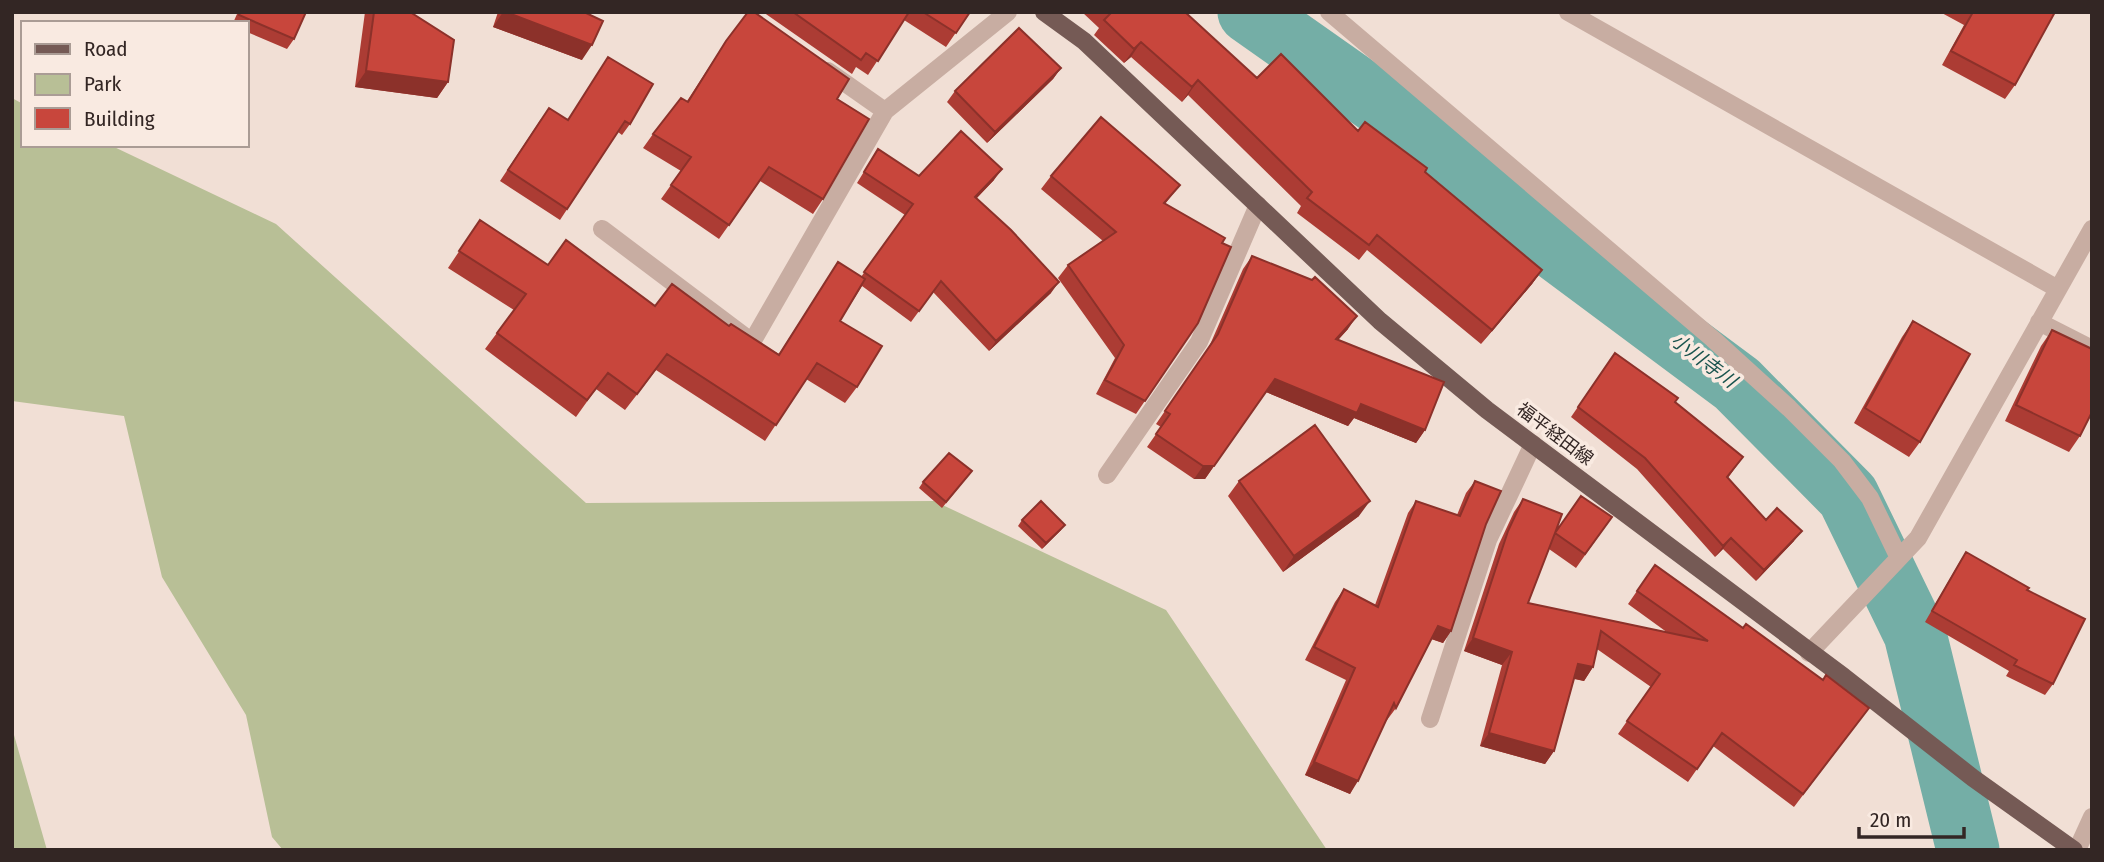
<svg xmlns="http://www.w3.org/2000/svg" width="2104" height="862" viewBox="0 0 2104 862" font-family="'Fira Sans Condensed','Noto Sans JP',sans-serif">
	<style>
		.green { fill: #b8bf96 }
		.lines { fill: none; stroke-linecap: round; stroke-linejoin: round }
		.river { stroke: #74aea6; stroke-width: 63 }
		.minor { stroke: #c8ada2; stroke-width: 18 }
		.major { stroke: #755a55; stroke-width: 18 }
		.wall { fill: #ac3c34 }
		.shaded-wall { fill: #8c312a }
		.building { fill: #c8463c; stroke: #8c312a; stroke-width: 2 }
		.labels { text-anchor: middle; stroke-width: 7; stroke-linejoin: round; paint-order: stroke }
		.street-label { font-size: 18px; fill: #332624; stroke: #f9eae1 }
		.water-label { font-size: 19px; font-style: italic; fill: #1a544e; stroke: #f9eae1 }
	</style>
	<rect width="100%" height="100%" fill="#f1dfd5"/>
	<!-- green -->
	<path class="green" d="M 12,98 L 23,104 L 23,145 L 110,145 L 276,224 L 586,503 L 934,501 L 1166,610 L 1327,850 L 283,850 L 272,837 L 246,715 L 162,577 L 124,416 L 12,401 Z
		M 12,728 L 47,850 L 12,850 Z"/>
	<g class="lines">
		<!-- river -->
		<path class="river" d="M 1249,12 L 1404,121 L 1542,239 L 1737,384 L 1848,496 L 1915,634 L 1968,850"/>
		<!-- minor -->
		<path class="minor" d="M 1329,12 L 1713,339 L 1789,408 L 1842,461 L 1870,498 L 1899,558
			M 1568,12 L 2058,289
			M 828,71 L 885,111 L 1008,12
			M 602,229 L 752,342 L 885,111
			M 2039,322 L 2092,349
			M 1107,475 L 1199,342 L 1258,205
			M 1809,653 L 1918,538 L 2092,229
			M 1430,719 L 1488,540 L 1533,444
			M 2077,850 L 2092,817"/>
		<!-- major -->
		<path class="major" d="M 1044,12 L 1084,41 L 1380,321 L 1487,410 L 1844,677 L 1973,778 L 2074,850"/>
	</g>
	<!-- wall -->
	<path class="wall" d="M 235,12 L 306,12 L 294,39 L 287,49 L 247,32 L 247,23 L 233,23 L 237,14 Z
		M 365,12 L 410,12 L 448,82 L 437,98 L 355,87 Z
		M 498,12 L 584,12 L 582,60 L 493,27 Z
		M 763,12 L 970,12 L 946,47 L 904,20 L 868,75 L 856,67 L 852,74 Z
		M 1082,12 L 1185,12 L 1257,78 L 1358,131 L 1425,172 L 1542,270 L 1532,284 L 1481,344 L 1367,250 L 1359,260 L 1297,213 L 1301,206 L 1188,95 L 1182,102 L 1131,57 L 1124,63 L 1094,35 L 1099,28 Z
		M 1940,12 L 2055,12 L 2015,85 L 2005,99 L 1942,65 L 1964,25 Z
		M 726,41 L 837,99 L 823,199 L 813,214 L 760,181 L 719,239 L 661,199 L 681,171 L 643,148 L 653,134 L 687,101 Z
		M 608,57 L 630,124 L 622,135 L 618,132 L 560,220 L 500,181 L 541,119 L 568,120 Z
		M 1061,68 L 1053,79 L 987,143 L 947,102 L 955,91 Z
		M 878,149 L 919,176 L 994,180 L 976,199 L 1051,293 L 989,351 L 933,292 L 911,322 L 862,286 L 840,321 L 857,387 L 845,403 L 806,379 L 765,441 L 656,370 L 625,410 L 596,389 L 576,417 L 485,349 L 514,310 L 448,268 L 480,220 L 548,265 L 655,306 L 729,326 L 779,354 L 838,262 L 861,277 L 905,215 L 857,183 Z
		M 1051,176 L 1180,185 L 1165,204 L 1222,243 L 1198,323 L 1136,414 L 1096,394 L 1115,358 L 1058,278 L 1068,265 L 1103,241 L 1041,189 Z
		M 1252,256 L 1348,329 L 1338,340 L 1425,430 L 1416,443 L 1354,418 L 1348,426 L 1266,392 L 1205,479 L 1194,479 L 1147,447 L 1161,427 L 1156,424 L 1209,347 L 1243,269 Z
		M 1913,321 L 1920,442 L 1909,457 L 1854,423 L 1902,337 Z
		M 2052,330 L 2080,436 L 2069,452 L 2005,421 L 2041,346 Z
		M 1615,353 L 1743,457 L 1728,478 L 1766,520 L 1794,541 L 1756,581 L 1723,549 L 1715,557 L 1637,469 L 1571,417 Z
		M 972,471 L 942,508 L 919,488 L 923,482 Z
		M 1239,481 L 1359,516 L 1283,572 L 1228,496 Z
		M 1475,481 L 1486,524 L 1451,631 L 1443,643 L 1431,639 L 1396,708 L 1387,720 L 1387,719 L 1350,794 L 1305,775 L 1346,680 L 1305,660 L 1335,602 L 1344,589 L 1375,605 L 1408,513 L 1416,501 L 1457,515 L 1466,493 Z
		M 1523,499 L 1555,533 L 1612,517 L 1576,568 L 1549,549 L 1528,603 L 1668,633 L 1628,604 L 1655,565 L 1859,721 L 1794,807 L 1713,746 L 1688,782 L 1618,734 L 1651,687 L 1597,649 L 1593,667 L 1584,681 L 1574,679 L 1554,751 L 1545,764 L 1480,746 L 1502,665 L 1464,651 L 1499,544 L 1514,512 Z
		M 1022,520 L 1061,530 L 1042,549 L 1018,526 Z
		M 1966,552 L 2027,590 L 2053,684 L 2045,695 L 2006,676 L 2009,671 L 1925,622 L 1959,563 Z"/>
	<!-- shaded-wall -->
	<path class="shaded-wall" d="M 503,12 L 506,12 L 592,45 L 582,60 L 493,27 Z
		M 1141,42 L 1131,57 L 1124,63 L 1134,49 Z
		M 1061,68 L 1053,79 L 987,143 L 995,132 Z
		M 366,71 L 448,82 L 437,98 L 355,87 Z
		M 1198,80 L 1188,95 L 1182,102 L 1192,87 Z
		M 1002,169 L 994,180 L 967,208 L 975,197 Z
		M 1542,270 L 1532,284 L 1481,344 L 1492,330 Z
		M 1059,282 L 1051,293 L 989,351 L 996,341 Z
		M 1357,316 L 1348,329 L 1327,352 L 1336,339 Z
		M 1275,379 L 1361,404 L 1425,430 L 1416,443 L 1354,418 L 1348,426 L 1266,392 Z
		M 1203,466 L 1214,466 L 1205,479 L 1194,479 Z
		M 1370,501 L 1359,516 L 1283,572 L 1294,556 Z
		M 1065,525 L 1061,530 L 1042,549 L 1046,543 Z
		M 1802,531 L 1794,541 L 1756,581 L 1764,570 Z
		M 1731,538 L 1723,549 L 1715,557 L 1723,546 Z
		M 1438,626 L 1451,631 L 1443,643 L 1429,638 Z
		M 1473,638 L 1512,652 L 1502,665 L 1464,651 Z
		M 1578,664 L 1593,667 L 1584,681 L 1568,677 Z
		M 1489,733 L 1554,751 L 1545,764 L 1480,746 Z
		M 1314,762 L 1358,781 L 1350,794 L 1305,775 Z"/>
	<!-- building -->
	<path class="building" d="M 240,12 L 306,12 L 294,39 L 239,15 Z
		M 374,12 L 410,12 L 454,40 L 448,82 L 366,71 Z
		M 506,12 L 584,12 L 603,21 L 592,45 Z
		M 748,12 L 754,12 L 849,79 L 837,99 L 869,119 L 823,199 L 769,167 L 729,225 L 671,185 L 691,157 L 653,134 L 681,98 L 688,102 L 726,41 Z
		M 793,12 L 909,12 L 878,61 L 866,53 L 861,60 Z
		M 923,12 L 970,12 L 956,33 Z
		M 1108,12 L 1185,12 L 1257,78 L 1281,54 L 1358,131 L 1365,122 L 1427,168 L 1425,172 L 1542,270 L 1492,330 L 1377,235 L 1369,245 L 1307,198 L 1312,192 L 1198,80 L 1192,87 L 1141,42 L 1134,49 L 1104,20 L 1110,14 Z
		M 1973,12 L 2055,12 L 2015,85 L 1951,51 Z
		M 1019,28 L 1061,68 L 995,132 L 955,91 Z
		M 608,57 L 653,84 L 630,124 L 625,121 L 567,209 L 508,170 L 549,108 L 568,120 Z
		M 1101,117 L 1180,185 L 1164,203 L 1225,238 L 1222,243 L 1231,247 L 1198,323 L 1145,401 L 1105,380 L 1124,345 L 1068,265 L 1116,232 L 1051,176 Z
		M 961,131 L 1002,169 L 975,197 L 1011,230 L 1059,282 L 996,341 L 941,281 L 919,311 L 864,272 L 913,204 L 864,172 L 878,149 L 919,176 Z
		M 480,220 L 548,265 L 566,240 L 655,306 L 672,284 L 729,326 L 731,324 L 779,355 L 838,262 L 865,279 L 840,321 L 882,346 L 857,387 L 817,363 L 776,425 L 667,354 L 637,394 L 608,373 L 587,400 L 497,333 L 526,294 L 459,251 Z
		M 1252,256 L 1312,280 L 1315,277 L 1357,316 L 1336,339 L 1444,382 L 1425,430 L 1361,404 L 1357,413 L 1275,379 L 1214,466 L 1203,466 L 1156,434 L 1170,414 L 1165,411 L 1218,334 Z
		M 1913,321 L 1970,354 L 1920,442 L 1865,408 Z
		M 2052,330 L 2092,349 L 2092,412 L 2080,436 L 2016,405 Z
		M 1615,353 L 1678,398 L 1675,402 L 1743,457 L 1727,477 L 1766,520 L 1777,508 L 1802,531 L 1764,570 L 1731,538 L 1723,546 L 1645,458 L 1578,407 Z
		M 1315,425 L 1370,501 L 1294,556 L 1239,481 Z
		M 949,453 L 972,471 L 946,502 L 923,482 Z
		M 1475,481 L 1501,491 L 1486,524 L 1451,631 L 1438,626 L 1396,708 L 1394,703 L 1358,781 L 1314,762 L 1355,668 L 1314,647 L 1344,589 L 1378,607 L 1416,501 L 1460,516 Z
		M 1581,496 L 1612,517 L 1585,554 L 1555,533 L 1528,603 L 1708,641 L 1637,591 L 1655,565 L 1743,628 L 1746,624 L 1823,680 L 1826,675 L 1869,708 L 1803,794 L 1722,733 L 1697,769 L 1627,721 L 1660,674 L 1601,631 L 1593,667 L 1578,664 L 1554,751 L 1489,733 L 1512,652 L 1473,638 L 1508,531 L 1523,499 L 1562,514 L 1555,533 Z
		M 1041,501 L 1065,525 L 1046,543 L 1022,520 Z
		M 1966,552 L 2029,588 L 2027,590 L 2085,619 L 2053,684 L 2014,665 L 2017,660 L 1932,611 Z"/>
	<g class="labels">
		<!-- street labels -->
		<g class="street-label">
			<text transform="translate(1555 434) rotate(37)" y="6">福平経田線</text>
		</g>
		<!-- water labels -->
		<g class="water-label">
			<text transform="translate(1704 360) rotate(37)" y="7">小川寺川</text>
		</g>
	</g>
	<!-- border -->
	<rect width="2104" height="862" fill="none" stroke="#332624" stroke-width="28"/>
	<!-- legend -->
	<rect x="21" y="21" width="228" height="126" fill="#f9eae1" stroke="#aa9c95" stroke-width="2"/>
	<rect x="35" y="44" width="35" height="10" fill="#755a55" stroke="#aa9c95" stroke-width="2"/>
	<text x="84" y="56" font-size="21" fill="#332624">Road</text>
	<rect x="35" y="74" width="35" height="21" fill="#b8bf96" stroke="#aa9c95" stroke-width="2"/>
	<text x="84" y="91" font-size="21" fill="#332624">Park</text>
	<rect x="35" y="108" width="35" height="21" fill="#c8463c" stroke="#aa9c95" stroke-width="2"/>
	<text x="84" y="126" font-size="21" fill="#332624">Building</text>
	<!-- scale -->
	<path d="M1859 827v10h105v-10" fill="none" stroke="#332624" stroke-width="3.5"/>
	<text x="1870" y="827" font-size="21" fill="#332624" stroke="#f9eae1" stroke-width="5" paint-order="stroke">20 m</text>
</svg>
